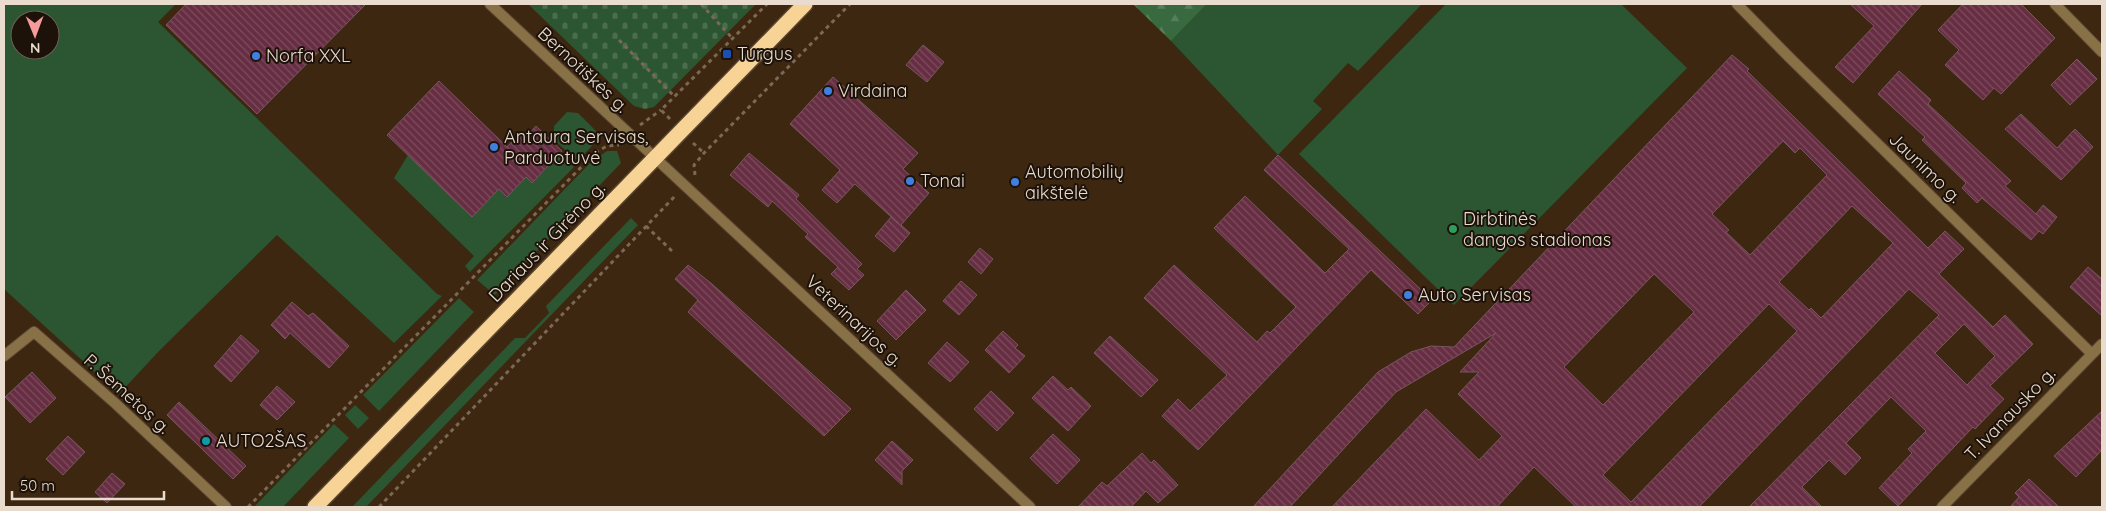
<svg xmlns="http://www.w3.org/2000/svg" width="2106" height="511" viewBox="0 0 2106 511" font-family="Quicksand,sans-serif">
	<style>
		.green { fill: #2c5531; fill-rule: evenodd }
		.forest { fill: url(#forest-firs) }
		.cemetery { fill: url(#cemetery-stones) }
		.building { fill: url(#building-back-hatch); stroke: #785661; fill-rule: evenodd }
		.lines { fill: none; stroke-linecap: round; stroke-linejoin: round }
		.street-casing { stroke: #59442f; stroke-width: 12 }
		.highway-casing { stroke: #59442f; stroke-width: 18 }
		.path { stroke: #7b6855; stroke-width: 3; stroke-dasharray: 4 4; stroke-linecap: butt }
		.street { stroke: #887147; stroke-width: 10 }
		.highway { stroke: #f7d496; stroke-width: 15 }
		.transit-dot { fill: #1a4fb4; stroke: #1c1209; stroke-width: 2 }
		.shop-dot { fill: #3f7fe0; stroke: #1c1209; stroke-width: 2 }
		.leisure-dot { fill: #2e9e5b; stroke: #1c1209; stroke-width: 2 }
		.culture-dot { fill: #0f9aa8; stroke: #1c1209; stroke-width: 2 }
		.labels { text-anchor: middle; stroke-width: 4; stroke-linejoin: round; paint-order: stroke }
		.poi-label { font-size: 18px; fill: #e9dbce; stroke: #1c1209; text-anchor: start }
		.street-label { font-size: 18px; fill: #e9dbce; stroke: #1c1209 }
	</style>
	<defs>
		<pattern id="forest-firs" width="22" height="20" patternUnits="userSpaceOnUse" patternTransform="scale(1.25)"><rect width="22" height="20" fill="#38693f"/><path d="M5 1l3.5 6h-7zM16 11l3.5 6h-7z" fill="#557e5a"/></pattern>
		<pattern id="cemetery-stones" width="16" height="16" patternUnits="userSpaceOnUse" patternTransform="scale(1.25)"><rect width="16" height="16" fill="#2c5531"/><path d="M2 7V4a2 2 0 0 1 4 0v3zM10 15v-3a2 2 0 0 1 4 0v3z" fill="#4b6d4e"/></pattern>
		<pattern id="building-back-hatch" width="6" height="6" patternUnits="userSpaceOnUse" patternTransform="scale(1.25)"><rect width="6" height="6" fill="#672e43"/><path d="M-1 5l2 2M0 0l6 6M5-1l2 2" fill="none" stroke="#7d4c5d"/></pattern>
	</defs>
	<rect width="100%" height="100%" fill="#3d2711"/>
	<!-- green -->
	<path class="green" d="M 4,4 L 176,4 L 158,22 L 437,294 L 442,296 L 394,343 L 277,235 L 159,351 L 119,394 L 4,289 ZM 20,20 L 50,20 L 50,50 L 20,50 Z
		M 1207,4 L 1422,4 L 1358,71 L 1348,63 L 1313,101 L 1322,109 L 1278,155 L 1171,41 Z
		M 1446,4 L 1621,4 L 1687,68 L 1454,305 L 1299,154 Z
		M 567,112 L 578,113 L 601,136 L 578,161 L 554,140 L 554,126 Z
		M 607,151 L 617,151 L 621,163 L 495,295 L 477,280 L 591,162 Z
		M 561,153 L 574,167 L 470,272 L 465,266 L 474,256 L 394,178 L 408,155 L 472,217 L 499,189 L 507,196 L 526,177 L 532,183 Z
		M 631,218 L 638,225 L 366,507 L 352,507 L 515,338 L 525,338 L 549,313 L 546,306 Z
		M 459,298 L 474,312 L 379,411 L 363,395 Z
		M 355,405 L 369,418 L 358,429 L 345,415 Z
		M 334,424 L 349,438 L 283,507 L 254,507 Z"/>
	<!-- forest -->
	<path class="forest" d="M 1133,4 L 1207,4 L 1171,41 Z"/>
	<!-- cemetery -->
	<path class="cemetery" d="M 528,4 L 756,4 L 654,107 L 645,109 L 634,106 Z"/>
	<!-- building -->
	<path class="building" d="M 186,4 L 366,4 L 257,114 L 166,25 Z
		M 1850,4 L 1922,4 L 1853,83 L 1835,67 L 1874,26 Z
		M 1963,4 L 2021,4 L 2055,38 L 2001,94 L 1994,88 L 1983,100 L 1945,65 L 1959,50 L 1938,30 Z
		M 923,45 L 944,62 L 927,82 L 906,65 Z
		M 1732,55 L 1749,69 L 1747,71 L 1928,248 L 1945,231 L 1964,249 L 1939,274 L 1993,327 L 2005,315 L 2033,344 L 1990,386 L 2004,399 L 1975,429 L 1973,427 L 1898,506 L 1879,488 L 1912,453 L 1908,449 L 1926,431 L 1891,397 L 1846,443 L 1861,458 L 1845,475 L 1829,460 L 1802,487 L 1822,507 L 1749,507 L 1939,315 L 1909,289 L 1699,507 L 1576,507 L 1534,467 L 1497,507 L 1332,507 L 1426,409 L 1479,460 L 1502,436 L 1458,394 L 1479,372 L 1460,372 L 1496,333 L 1396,392 L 1290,507 L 1253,507 L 1378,372 L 1411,352 L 1431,346 L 1454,347 ZM 1783,141 L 1795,153 L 1800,148 L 1827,175 L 1750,255 L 1726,232 L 1729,230 L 1712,214 ZM 1852,206 L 1893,243 L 1821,318 L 1811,308 L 1809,310 L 1779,282 ZM 1654,274 L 1694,312 L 1603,405 L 1564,367 ZM 1769,304 L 1797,331 L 1631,502 L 1603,475 ZM 1964,324 L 1995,356 L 1967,385 L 1935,353 Z
		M 2077,59 L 2097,79 L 2070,105 L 2051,85 Z
		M 1899,71 L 1931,100 L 1928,104 L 2011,181 L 2005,186 L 2036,214 L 2043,205 L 2057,217 L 2043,234 L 2039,231 L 2031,240 L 1982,198 L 1977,203 L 1962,188 L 1966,183 L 1922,140 L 1925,137 L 1878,94 Z
		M 833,77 L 918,153 L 903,169 L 929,193 L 901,225 L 910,233 L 894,252 L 875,236 L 891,217 L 899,224 L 855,184 L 837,203 L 822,190 L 840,170 L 790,124 Z
		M 439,81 L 507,147 L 521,132 L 526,137 L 536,126 L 562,151 L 532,183 L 526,177 L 507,197 L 499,189 L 472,217 L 387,135 Z
		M 2021,114 L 2057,148 L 2075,129 L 2093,147 L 2061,180 L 2005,129 Z
		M 749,153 L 799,195 L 796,199 L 862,264 L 857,269 L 864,275 L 849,290 L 831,274 L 838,267 L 805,237 L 808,234 L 772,201 L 768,207 L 730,175 Z
		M 1278,155 L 1432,300 L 1418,314 L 1371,270 L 1198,450 L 1162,416 L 1178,399 L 1190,411 L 1227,375 L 1144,298 L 1174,265 L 1257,342 L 1267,331 L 1270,333 L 1296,307 L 1214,228 L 1245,196 L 1325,273 L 1349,249 L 1264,170 Z
		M 980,248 L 993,259 L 981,274 L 968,262 Z
		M 688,265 L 712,284 L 851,409 L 824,436 L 688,312 L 698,300 L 675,279 Z
		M 2088,267 L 2102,279 L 2102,316 L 2070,287 Z
		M 961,281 L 977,295 L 959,315 L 943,301 Z
		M 906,290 L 926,310 L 896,340 L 877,321 Z
		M 292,302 L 308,316 L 313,313 L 349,346 L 329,368 L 290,333 L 285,339 L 271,325 Z
		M 1003,331 L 1018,345 L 1015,348 L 1025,356 L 1009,373 L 985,350 Z
		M 241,335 L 259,351 L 231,382 L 214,366 Z
		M 1110,336 L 1158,380 L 1141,397 L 1094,353 Z
		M 947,342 L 969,362 L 950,382 L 928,363 Z
		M 32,372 L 56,398 L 30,423 L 5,397 Z
		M 1053,376 L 1068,390 L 1071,387 L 1091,406 L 1068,431 L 1032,398 Z
		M 277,386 L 295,402 L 277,420 L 260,405 Z
		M 991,391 L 1014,413 L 997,431 L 974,409 Z
		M 179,402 L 246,466 L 233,479 L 167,415 Z
		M 2102,411 L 2102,450 L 2076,477 L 2054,456 Z
		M 1053,434 L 1080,460 L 1057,484 L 1030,458 Z
		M 68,436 L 85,452 L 63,475 L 46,459 Z
		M 892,441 L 913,460 L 902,471 L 902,485 L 875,460 Z
		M 1142,453 L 1151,463 L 1154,460 L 1178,485 L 1158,503 L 1146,491 L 1131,507 L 1078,507 L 1102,482 L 1107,486 Z
		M 112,473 L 125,484 L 107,503 L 95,492 Z
		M 2029,479 L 2059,507 L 2010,507 L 2019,497 L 2015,493 Z"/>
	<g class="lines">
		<defs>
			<path id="street" d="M 490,4 L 1030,507
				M 1737,4 L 1790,58 L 2092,354
				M 2055,4 L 2102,52
				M 4,356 L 34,332 L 116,404 L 226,507
				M 1942,507 L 2102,344"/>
			<path id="highway" d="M 315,507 L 805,4"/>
		</defs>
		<!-- street casing -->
		<use href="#street" class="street-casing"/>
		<!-- highway casing -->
		<use href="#highway" class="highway-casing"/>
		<!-- path -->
		<path class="path" d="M 701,4 L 733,39
			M 619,40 L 674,96
			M 670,119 L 661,110 L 767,4
			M 640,125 L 661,110
			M 693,143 L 704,153
			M 695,175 L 694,165 L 704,153 L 850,4
			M 646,226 L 673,252
			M 248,507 L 596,152 L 607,146 L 619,145
			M 379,507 L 675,196"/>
		<!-- street -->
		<use href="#street" class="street"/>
		<!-- highway -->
		<use href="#highway" class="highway"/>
	</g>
	<!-- markers -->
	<rect class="transit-dot" x="722" y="49" width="10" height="10" rx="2.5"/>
	<g class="shop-dot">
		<circle cx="256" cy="56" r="5"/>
		<circle cx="828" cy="91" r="5"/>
		<circle cx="494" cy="147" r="5"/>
		<circle cx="910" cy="181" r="5"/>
		<circle cx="1015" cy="182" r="5"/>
		<circle cx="1408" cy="295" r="5"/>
	</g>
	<circle class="leisure-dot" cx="1453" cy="229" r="5"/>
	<circle class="culture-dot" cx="206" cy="441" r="5"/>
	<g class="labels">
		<!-- poi labels -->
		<g class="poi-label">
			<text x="737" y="60">Turgus</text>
			<text x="266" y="62">Norfa XXL</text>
			<text x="838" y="97">Virdaina</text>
			<text x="504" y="143">Antaura Servisas,<tspan x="504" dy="21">Parduotuvė</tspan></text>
			<text x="1025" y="178">Automobilių<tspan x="1025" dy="21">aikštelė</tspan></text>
			<text x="920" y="187">Tonai</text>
			<text x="1463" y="225">Dirbtinės<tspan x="1463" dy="21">dangos stadionas</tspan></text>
			<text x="1418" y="301">Auto Servisas</text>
			<text x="216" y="447">AUTO2ŠAS</text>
		</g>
		<!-- street labels -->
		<g class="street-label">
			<text transform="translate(583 70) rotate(43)" y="6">Bernotiškės g.</text>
			<text transform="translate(1925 168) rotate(44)" y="6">Jaunimo g.</text>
			<text transform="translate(547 242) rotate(-46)" y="6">Dariaus ir Girėno g.</text>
			<text transform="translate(854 321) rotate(43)" y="6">Veterinarijos g.</text>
			<text transform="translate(127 394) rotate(42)" y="6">P. Šemetos g.</text>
			<text transform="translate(2010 414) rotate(-46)" y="6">T. Ivanausko g.</text>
		</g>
	</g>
	<!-- border -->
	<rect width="2106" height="511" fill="none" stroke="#e9dbce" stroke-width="10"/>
	<!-- north arrow -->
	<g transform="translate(35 35) rotate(179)"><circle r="24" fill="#1c1209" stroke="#6e6258"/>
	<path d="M0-4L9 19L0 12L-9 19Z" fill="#f59b9a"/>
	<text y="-8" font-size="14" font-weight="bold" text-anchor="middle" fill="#e9dbce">N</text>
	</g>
	<!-- scale -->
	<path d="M12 491v8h152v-8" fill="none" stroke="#e9dbce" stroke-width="2.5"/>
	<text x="20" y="491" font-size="15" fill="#e9dbce" stroke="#1c1209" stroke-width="4" paint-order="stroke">50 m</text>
</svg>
